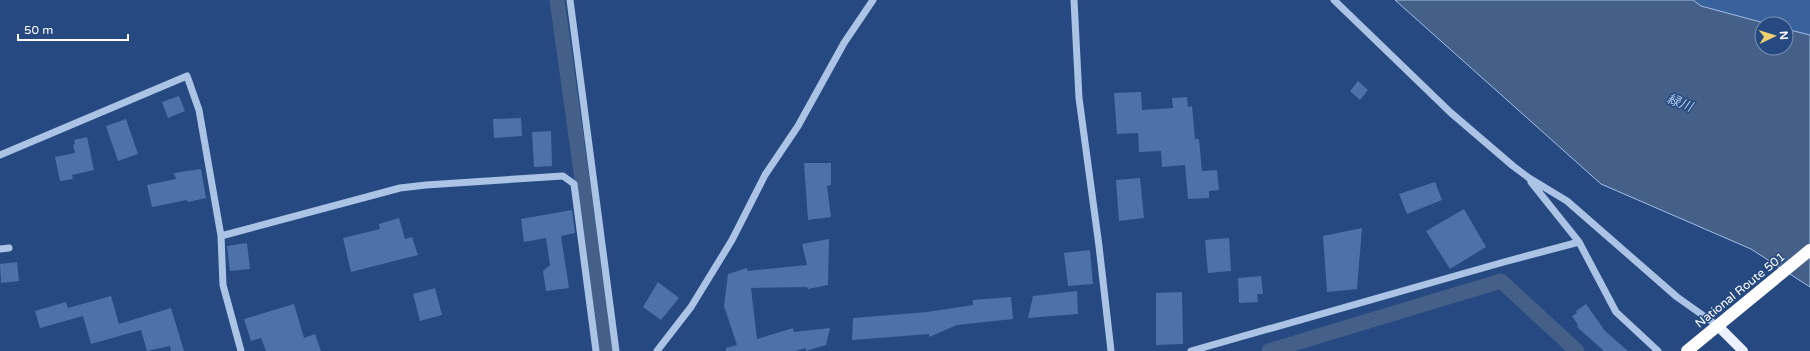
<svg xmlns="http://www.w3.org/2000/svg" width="1810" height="351" viewBox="0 0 1810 351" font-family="'Varela Round','Noto Sans JP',sans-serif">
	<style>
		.green { fill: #39629d }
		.water { fill: #456088; stroke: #a0bee7 }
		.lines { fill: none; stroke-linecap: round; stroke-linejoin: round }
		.canal { stroke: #456088; stroke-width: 15 }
		.building { fill: #4d72a9 }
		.minor { stroke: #abc4e6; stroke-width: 7 }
		.major { stroke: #ecf2fd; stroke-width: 10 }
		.highway { stroke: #fff; stroke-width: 12 }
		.labels { text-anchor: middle; stroke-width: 3; stroke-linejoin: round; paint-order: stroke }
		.street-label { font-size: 12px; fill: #fff; stroke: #254980 }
		.water-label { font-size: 13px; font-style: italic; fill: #b7ceee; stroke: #254980 }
	</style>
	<rect width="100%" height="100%" fill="#254980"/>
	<!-- green -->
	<path class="green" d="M 1693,0 L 1810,0 L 1810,35 L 1786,29 L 1786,24 L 1768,24 L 1701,6 Z"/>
	<!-- water -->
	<path class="water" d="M 1395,0 L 1693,0 L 1701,6 L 1768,24 L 1762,24 L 1762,48 L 1786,48 L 1786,29 L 1810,35 L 1810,287 L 1751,249 L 1601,184 Z"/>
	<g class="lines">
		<!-- canal -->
		<path class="canal" d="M 557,0 L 606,351
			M 1269,351 L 1501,281 L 1577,351"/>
	</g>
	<!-- building -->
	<path class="building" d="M 1358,81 L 1368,90 L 1360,100 L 1350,91 Z
		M 1141,92 L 1142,110 L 1173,108 L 1172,98 L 1187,97 L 1188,107 L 1192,106 L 1195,139 L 1199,139 L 1202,171 L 1217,170 L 1219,190 L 1209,191 L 1209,198 L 1188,199 L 1185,165 L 1162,167 L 1161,151 L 1139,152 L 1138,133 L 1117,134 L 1114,93 Z
		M 179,96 L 185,111 L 168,118 L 162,102 Z
		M 521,118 L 522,136 L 494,138 L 493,119 Z
		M 126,119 L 138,154 L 118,161 L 106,126 Z
		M 551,131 L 552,166 L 534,167 L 532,132 Z
		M 87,137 L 94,170 L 72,175 L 73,179 L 60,181 L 55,157 L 75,153 L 73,145 L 75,144 L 74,140 Z
		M 804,163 L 831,163 L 831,185 L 827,186 L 831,217 L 808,220 Z
		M 201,169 L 206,198 L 188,202 L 187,200 L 152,207 L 147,185 L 176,179 L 174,173 Z
		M 1140,178 L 1144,218 L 1119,221 L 1116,180 Z
		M 1435,182 L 1442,200 L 1407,214 L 1399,194 Z
		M 1464,209 L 1486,247 L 1450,269 L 1426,231 Z
		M 572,210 L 575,233 L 561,236 L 569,288 L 546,291 L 543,271 L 550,265 L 546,238 L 524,242 L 521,219 Z
		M 399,218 L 405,239 L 412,237 L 418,255 L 351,272 L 343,238 L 380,229 L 379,224 Z
		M 1362,228 L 1357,289 L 1327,292 L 1323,236 Z
		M 1229,238 L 1231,271 L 1208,273 L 1205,240 Z
		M 829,239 L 828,285 L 808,289 L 807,287 L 751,288 L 757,339 L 793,328 L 794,332 L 830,328 L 826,345 L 806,351 L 806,348 L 795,351 L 726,351 L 726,348 L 737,345 L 724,306 L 728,274 L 747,268 L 748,271 L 807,265 L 802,244 Z
		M 247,243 L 250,269 L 230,271 L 227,246 Z
		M 1090,250 L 1093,284 L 1068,286 L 1064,253 Z
		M 17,262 L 19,281 L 1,283 L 0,264 Z
		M 1261,276 L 1263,294 L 1257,294 L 1258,302 L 1239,303 L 1238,278 Z
		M 658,282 L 679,298 L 661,320 L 643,307 Z
		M 435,288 L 442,315 L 420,321 L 413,294 Z
		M 1077,291 L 1078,314 L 1028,318 L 1033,296 Z
		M 1182,292 L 1183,344 L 1156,345 L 1156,293 Z
		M 111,296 L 119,324 L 171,308 L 184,351 L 171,351 L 170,346 L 147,351 L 141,330 L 91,344 L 83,316 L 40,328 L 35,311 L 66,302 L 68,308 Z
		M 1011,297 L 1013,319 L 957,325 L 929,337 L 929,334 L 852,340 L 853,318 L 927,312 L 973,305 L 973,300 Z
		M 294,304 L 304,338 L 315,334 L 321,351 L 266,351 L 261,338 L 251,341 L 244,319 Z
		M 1586,304 L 1605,331 L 1628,351 L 1604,351 L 1577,327 L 1578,325 L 1572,316 L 1577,313 L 1576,311 Z"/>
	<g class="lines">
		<!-- minor -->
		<path class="minor" d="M 570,0 L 616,351
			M 1074,0 L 1079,98 L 1099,246 L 1111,351
			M 1334,0 L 1450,112 L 1513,166 L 1529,178 L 1567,201 L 1677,297 L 1718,326
			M 0,155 L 187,76 L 199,110 L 221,236 L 223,285 L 241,351
			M 1531,182 L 1579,242 L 1616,312 L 1658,351
			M 221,236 L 400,188 L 426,185 L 563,176 L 574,184 L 596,351
			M 0,249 L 9,248
			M 657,351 L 691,307 L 732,240 L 765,175 L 798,126 L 844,43 L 873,0
			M 1191,351 L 1504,262 L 1579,242"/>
		<!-- major -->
		<path class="major" d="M 1718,326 L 1743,351"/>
		<!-- highway -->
		<path class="highway" d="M 1687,351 L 1810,250"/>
	</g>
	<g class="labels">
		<!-- street labels -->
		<g class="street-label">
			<text transform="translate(1740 290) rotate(-39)" y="4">National Route 501</text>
		</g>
		<!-- water labels -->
		<g class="water-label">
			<text transform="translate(1680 102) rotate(21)" y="5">緑川</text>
		</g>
	</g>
	<!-- north arrow -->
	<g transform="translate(1774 36) rotate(86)"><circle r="19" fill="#254980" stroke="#7c92b3"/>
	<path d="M0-3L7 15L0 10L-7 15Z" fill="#f0d06f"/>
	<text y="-6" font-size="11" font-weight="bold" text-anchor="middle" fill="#ffffff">N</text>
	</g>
	<!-- scale -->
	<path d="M18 34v6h110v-6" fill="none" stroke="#ffffff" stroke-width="2"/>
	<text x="24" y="34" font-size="12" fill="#ffffff" stroke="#254980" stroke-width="3" paint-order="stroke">50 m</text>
</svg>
